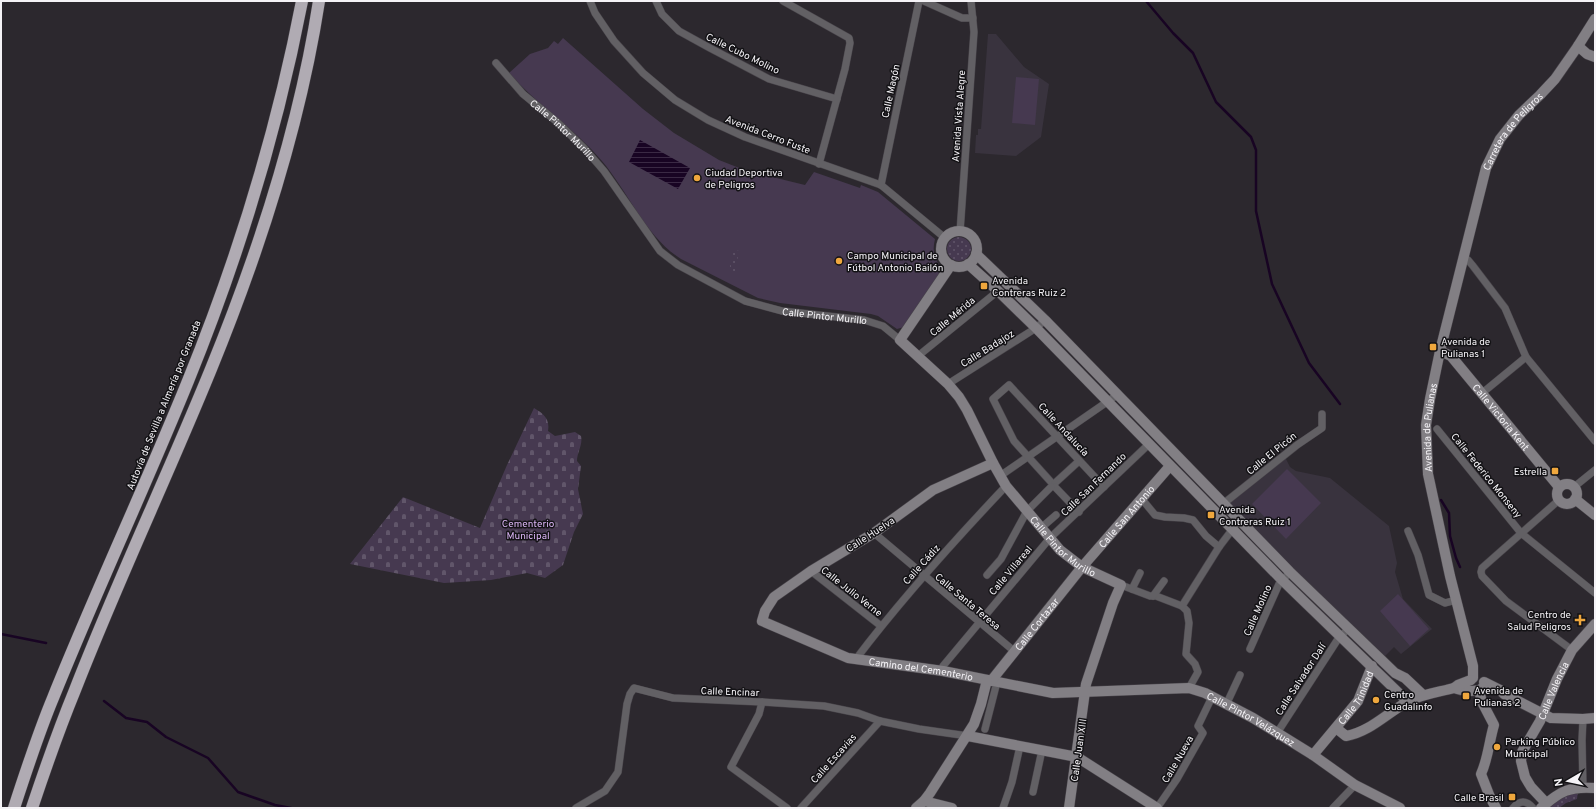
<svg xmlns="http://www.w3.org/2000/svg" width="1596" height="809" viewBox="0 0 1596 809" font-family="Overpass,sans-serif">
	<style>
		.built { fill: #39333e }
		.grass { fill: #463950 }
		.cemetery { fill: url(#cemetery-stones) }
		.park { fill: url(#park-dots) }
		.water { fill: url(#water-rules) }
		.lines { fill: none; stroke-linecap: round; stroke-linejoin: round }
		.stream { stroke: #180423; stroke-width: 2.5 }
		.street-casing { stroke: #48444a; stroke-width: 8 }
		.secondary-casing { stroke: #48444a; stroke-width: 11 }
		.highway-casing { stroke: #48444a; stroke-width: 13 }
		.street { stroke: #626064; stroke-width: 7 }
		.secondary { stroke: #827f84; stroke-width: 10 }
		.highway { stroke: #b0abb3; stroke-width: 12 }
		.poi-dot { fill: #efa73d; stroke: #131215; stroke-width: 1.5 }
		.labels { text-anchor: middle; stroke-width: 3; stroke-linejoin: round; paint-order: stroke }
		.street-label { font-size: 10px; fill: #f5f3f7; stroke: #131215 }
		.poi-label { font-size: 10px; fill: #f5f3f7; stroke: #131215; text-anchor: start }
		.park-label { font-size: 10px; fill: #dbb5f5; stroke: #131215 }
	</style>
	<defs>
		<pattern id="cemetery-stones" width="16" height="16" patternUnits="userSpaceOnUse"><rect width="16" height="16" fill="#463950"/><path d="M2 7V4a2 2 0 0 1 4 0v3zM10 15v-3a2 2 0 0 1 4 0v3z" fill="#61566a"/></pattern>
		<pattern id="park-dots" width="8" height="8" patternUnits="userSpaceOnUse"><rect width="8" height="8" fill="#463950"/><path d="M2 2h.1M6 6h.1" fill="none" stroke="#61566a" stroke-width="1.8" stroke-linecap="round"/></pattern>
		<pattern id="water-rules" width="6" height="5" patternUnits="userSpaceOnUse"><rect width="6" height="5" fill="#180423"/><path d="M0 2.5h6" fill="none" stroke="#3a2944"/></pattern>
	</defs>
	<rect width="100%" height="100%" fill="#2c282e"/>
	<!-- built -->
	<path class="built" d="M 988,34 L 996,34 L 1024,67 L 1049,84 L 1041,137 L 1016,156 L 975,153 L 976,135 L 978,135 L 978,129 L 981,129 Z
		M 1285,457 L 1290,467 L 1296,471 L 1330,478 L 1389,526 L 1397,563 L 1395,572 L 1403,599 L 1432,629 L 1401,654 L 1394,647 L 1385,656 L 1293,568 L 1229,503 Z"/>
	<!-- grass -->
	<path class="grass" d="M 563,38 L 643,109 L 674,133 L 719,160 L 747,171 L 805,185 L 814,172 L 860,188 L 861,185 L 878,192 L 935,239 C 932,251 934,260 943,269 L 904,327 L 897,329 L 878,316 L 871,314 L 780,303 L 758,298 L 681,259 C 645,236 629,193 602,161 C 574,128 537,105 509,73 L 530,54 L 548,48 L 554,41 L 558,44 Z
		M 1016,77 L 1039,79 L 1035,125 L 1012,123 Z
		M 1287,469 L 1321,503 L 1286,539 L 1252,504 Z
		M 1398,594 L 1429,629 L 1410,646 L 1380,611 Z"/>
	<!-- cemetery -->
	<path class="cemetery" d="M 534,408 C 544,414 550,419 548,431 L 555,436 L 575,432 L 581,436 C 583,445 577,452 577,461 L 581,466 L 578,489 L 583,514 L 574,532 L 563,565 L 545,578 L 527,573 L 491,580 L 444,583 L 350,564 L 403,497 L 480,528 L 507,465 Z"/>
	<!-- park -->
	<path class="park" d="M947 249a12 12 0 1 1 24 0a12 12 0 1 1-24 0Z
		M 733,250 L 739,251 L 735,273 L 729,272 Z
		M 1578,791 L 1577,799 L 1566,803 L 1559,808 L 1549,808 L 1556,800 Z"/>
	<!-- water -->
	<path class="water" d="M 640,140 L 690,168 L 678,189 L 629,162 Z"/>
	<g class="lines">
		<!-- stream -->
		<path class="stream" d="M 1146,1 L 1173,33 L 1193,53 L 1216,102 L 1251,137 L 1256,150 L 1256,211 L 1272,284 L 1309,363 L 1340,404
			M 1441,500 L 1449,513 L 1450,536 L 1456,558 L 1460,567
			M 1,634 L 46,643
			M 104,701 L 126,718 L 147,722 L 166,737 L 208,758 L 238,792 L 275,805 L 291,808"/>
		<defs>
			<g id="street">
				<path d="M 590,1 L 595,13 L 614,41 L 643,73 L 675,100 L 708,120 L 745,137 L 881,185 L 945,238"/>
				<path d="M 656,1 L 662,14 L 679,31 L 708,47 L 769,79 L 837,99"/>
				<path d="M 783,1 L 849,38 L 850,43 L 845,69 L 819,164"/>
				<path d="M 924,1 L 962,18 L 973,18"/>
				<path id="s1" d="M 496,63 L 523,94 L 557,122 L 584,148 L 604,171 L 660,251 L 678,265 L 745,301 L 782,311 L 864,320 L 883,326 L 900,340"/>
				<path d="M 881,185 L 919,1"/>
				<path d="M 960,232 L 974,32 L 971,1"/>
				<path d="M 1463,259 L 1468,260 L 1473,266 L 1505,308 L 1526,357 L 1595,441"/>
				<path d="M 918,356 L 998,291"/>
				<path d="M 948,384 L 1036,328 L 1045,320"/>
				<path d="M 1481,394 L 1526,357"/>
				<path d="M 1437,429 L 1521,533 L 1595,593"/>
				<path d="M 1000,476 L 1117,395"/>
				<path d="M 1051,482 L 1014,441 L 993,399 L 1009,385 L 1104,487"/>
				<path d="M 1055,483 L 1079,461"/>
				<path d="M 1055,487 L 1079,512"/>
				<path d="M 1574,487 L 1595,470"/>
				<path d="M 1141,498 L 1155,515 L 1165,517 L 1184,518 L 1193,520 L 1206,536 L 1219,547"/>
				<path d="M 1559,500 L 1482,568 L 1481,572 L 1482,576 L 1506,601 L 1572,650"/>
				<path d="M 1223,504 L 1297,445 L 1322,428 L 1322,414"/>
				<path d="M 1041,528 L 1056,515"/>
				<path d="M 1408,531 L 1418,555 L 1429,595 L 1445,603 L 1456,600"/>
				<path d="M 874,533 L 1014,651"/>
				<path d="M 811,571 L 881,626"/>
				<path d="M 987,575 L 1001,559 L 1027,511 L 1051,487"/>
				<path d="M 1121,585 L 1150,596 L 1156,596 L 1182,606 L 1187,611 L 1189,623 L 1186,654 L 1195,664 L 1198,672 L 1189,688"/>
				<path d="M 1132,589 L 1140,573"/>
				<path d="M 1153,596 L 1164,581"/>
				<path d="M 1182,606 L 1219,547 L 1235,526"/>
				<path d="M 1250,649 L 1279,584 L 1290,572"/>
				<path d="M 856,659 C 902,598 953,542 1006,486"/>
				<path d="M 943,671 L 943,666 L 1050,538 L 1149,444"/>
				<path d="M 762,702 L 759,714 L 731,767 L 787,808"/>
				<path d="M 1226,705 L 1240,675"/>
				<path d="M 1583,719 L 1582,740 L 1583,787"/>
				<path d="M 985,729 L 997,682"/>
				<path d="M 1277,733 L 1338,639 L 1348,629"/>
				<path d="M 1033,792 L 1042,750"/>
				<path d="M 576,808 L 605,791 L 618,772 L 627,704 L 630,694 L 634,688 L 673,698 L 762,702 L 824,706 L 858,713 L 880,721 L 919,729 L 968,736"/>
				<path d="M 801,808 L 880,721"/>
				<path d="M 1003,808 L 1012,782 L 1020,746"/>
				<path d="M 1157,808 L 1177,779 L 1203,733 L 1198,726 L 1212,697"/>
				<path d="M 1333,808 L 1355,785"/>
				<path d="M 1513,808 C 1520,800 1526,800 1533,808"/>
			</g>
			<g id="secondary">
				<path d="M 1578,46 L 1587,54 L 1595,57"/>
				<circle cx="959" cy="249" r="18"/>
				<path d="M 976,254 L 1045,320 L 1290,572 L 1395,673 L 1405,678 L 1423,695"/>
				<path d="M 968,264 L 998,291 L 1036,328 L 1282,580 L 1408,702"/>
				<path id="s2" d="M 951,265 L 900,340 L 948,384 L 959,397 L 967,410 L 993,463 L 1006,486 L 1060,550 L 1082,567 L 1121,585 L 1113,603 L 1086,684 L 1069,808"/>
				<path id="s3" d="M 1440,351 L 1451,356 L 1559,487"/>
				<path id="s4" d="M 993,463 L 933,490 L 874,533 L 811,571 L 774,597 L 765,611 L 762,621 L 848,658 L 943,671 L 1053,693 L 1189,688 L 1205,693 L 1253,718 L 1313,755 L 1355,785 L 1400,808"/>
				<circle cx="1567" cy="494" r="10"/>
				<path d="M 1575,499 L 1595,515"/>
				<path id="s5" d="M 1473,678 L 1473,666 L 1450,576 L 1428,474 L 1426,425 L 1430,399 L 1440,351 L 1486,168 L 1500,139 L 1519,115 L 1540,95 L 1555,79 L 1578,46 L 1595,19"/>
				<path id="s6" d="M 991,681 L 1082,567 L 1170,466"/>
				<path d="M 1484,682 L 1500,690 L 1504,694 L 1551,718 L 1583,719 L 1595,718"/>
				<path d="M 1454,688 C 1461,691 1479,693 1483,687"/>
				<path d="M 1479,691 L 1482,702 L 1494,725 C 1489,742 1488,759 1481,774 L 1490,797 L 1496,808"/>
				<path d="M 1336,728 L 1346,736 C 1370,732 1388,712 1409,701 C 1423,694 1439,692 1454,688 L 1458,685 L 1471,680"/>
				<path d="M 968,736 L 1077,757 L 1157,808"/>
				<path id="s7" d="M 1313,755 L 1358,701 L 1372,666"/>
				<path d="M 924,801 L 952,808"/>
				<path id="s8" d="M 1546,803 L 1531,787 L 1525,777 L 1521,761 L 1522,752 L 1540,721 L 1557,679 L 1572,650 L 1595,624"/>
				<path d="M 916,808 L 924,801 L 930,793 L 974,724 L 981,704 L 987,680"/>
				<path d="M 1541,808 C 1560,791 1570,786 1595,788"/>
			</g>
			<path id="highway" d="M 14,808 C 26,771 38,734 53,698 C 96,591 145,487 188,381 C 238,258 277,131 302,1
				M 32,808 C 45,769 59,729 75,690 C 117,582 167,477 211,369 C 258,254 300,124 319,1"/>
		</defs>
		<!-- street casing -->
		<use href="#street" class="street-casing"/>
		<!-- secondary casing -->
		<use href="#secondary" class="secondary-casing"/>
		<!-- highway casing -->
		<use href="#highway" class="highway-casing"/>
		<!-- street -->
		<use href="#street" class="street"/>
		<!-- secondary -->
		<use href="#secondary" class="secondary"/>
		<!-- highway -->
		<use href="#highway" class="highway"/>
	</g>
	<!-- markers -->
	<g class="poi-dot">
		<circle cx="697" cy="178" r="4"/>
		<circle cx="839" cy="261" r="4"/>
		<rect x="980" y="282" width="8" height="8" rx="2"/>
		<rect x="1429" y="343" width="8" height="8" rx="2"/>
		<rect x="1551" y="467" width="8" height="8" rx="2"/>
		<rect x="1207" y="511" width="8" height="8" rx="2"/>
		<path d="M1578 614h4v4h4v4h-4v4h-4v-4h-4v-4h4z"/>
		<rect x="1462" y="692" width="8" height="8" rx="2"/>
		<circle cx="1376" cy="700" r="4"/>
		<circle cx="1497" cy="747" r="4"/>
		<rect x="1508" y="793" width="8" height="8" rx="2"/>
	</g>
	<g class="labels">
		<!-- street labels -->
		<g class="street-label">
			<text transform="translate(743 53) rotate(26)" y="4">Calle Cubo Molino</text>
			<text transform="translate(890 91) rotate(-78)" y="4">Calle Magón</text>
			<text transform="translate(958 116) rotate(-86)" y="4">Avenida Vista Alegre</text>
			<text dy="4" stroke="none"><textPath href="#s1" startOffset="95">Calle Pintor Murillo</textPath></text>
			<text dy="4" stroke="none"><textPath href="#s5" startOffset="568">Carretera de Peligros</textPath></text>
			<text transform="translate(768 134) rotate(21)" y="4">Avenida Cerro Fuste</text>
			<text dy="4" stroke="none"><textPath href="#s1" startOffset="431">Calle Pintor Murillo</textPath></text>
			<text transform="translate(952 316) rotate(-40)" y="4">Calle Mérida</text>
			<text transform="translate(987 348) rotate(-32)" y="4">Calle Badajoz</text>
			<text transform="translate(163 405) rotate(-68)" y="4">Autovía de Sevilla a Almería por Granada</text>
			<text dy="4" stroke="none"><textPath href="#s3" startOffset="91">Calle Victoria Kent</textPath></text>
			<text dy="4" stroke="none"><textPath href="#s5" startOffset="256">Avenida de Pulianas</textPath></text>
			<text transform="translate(1064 429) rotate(47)" y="4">Calle Andalucía</text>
			<text transform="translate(1271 453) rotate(-39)" y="4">Calle El Picón</text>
			<text transform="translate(1487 475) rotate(51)" y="4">Calle Federico Monseny</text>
			<text transform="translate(1093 484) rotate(-44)" y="4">Calle San Fernando</text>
			<text dy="4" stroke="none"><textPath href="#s6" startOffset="213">Calle San Antonio</textPath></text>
			<text transform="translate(870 534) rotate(-33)" y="4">Calle Huelva</text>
			<text dy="4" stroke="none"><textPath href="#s2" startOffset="357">Calle Pintor Murillo</textPath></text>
			<text transform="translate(921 564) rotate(-48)" y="4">Calle Cádiz</text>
			<text transform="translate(1010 570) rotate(-50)" y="4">Calle Villareal</text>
			<text transform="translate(852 591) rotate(38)" y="4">Calle Julio Verne</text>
			<text transform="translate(968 601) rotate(40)" y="4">Calle Santa Teresa</text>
			<text transform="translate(1257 610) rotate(-66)" y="4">Calle Molino</text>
			<text dy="4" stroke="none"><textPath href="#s6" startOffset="73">Calle Cortazar</textPath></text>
			<text dy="4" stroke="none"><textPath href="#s4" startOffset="452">Camino del Cementerio</textPath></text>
			<text transform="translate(1300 679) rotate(-57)" y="4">Calle Salvador Dalí</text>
			<text transform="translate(730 691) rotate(2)" y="4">Calle Encinar</text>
			<text dy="4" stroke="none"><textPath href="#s8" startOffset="128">Calle Valencia</textPath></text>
			<text dy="4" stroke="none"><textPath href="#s7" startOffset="72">Calle Trinidad</textPath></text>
			<text dy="4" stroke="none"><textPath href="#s4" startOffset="792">Calle Pintor Velázquez</textPath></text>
			<text transform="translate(1078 750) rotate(-82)" y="4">Calle Juan XIII</text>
			<text transform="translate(833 758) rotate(-48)" y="4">Calle Escavias</text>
			<text transform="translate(1177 759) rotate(-60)" y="4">Calle Nueva</text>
		</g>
		<!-- poi labels -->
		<g class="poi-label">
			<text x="705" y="176">Ciudad Deportiva<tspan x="705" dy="12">de Peligros</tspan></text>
			<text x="847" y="259">Campo Municipal de<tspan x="847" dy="12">Fútbol Antonio Bailón</tspan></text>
			<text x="992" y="284">Avenida<tspan x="992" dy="12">Contreras Ruiz 2</tspan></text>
			<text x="1441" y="345">Avenida de<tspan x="1441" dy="12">Pulianas 1</tspan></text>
			<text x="1547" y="475" text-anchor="end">Estrella</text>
			<text x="1219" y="513">Avenida<tspan x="1219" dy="12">Contreras Ruiz 1</tspan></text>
			<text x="1571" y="618" text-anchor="end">Centro de<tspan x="1571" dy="12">Salud Peligros</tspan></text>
			<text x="1474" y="694">Avenida de<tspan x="1474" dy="12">Pulianas 2</tspan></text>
			<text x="1384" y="698">Centro<tspan x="1384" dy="12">Guadalinfo</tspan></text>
			<text x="1505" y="745">Parking Público<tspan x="1505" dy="12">Municipal</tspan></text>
			<text x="1504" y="801" text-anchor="end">Calle Brasil</text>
		</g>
		<!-- park labels -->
		<g class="park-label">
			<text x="528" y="527">Cementerio<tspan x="528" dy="12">Municipal</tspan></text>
		</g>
	</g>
	<!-- border -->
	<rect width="1596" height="809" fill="none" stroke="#f5f3f7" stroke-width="4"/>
	<!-- north arrow -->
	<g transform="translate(1568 781) rotate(261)" stroke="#131215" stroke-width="3" paint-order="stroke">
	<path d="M0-3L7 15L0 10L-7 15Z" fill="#f5f3f7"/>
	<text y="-6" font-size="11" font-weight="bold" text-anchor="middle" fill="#f5f3f7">N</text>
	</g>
</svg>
